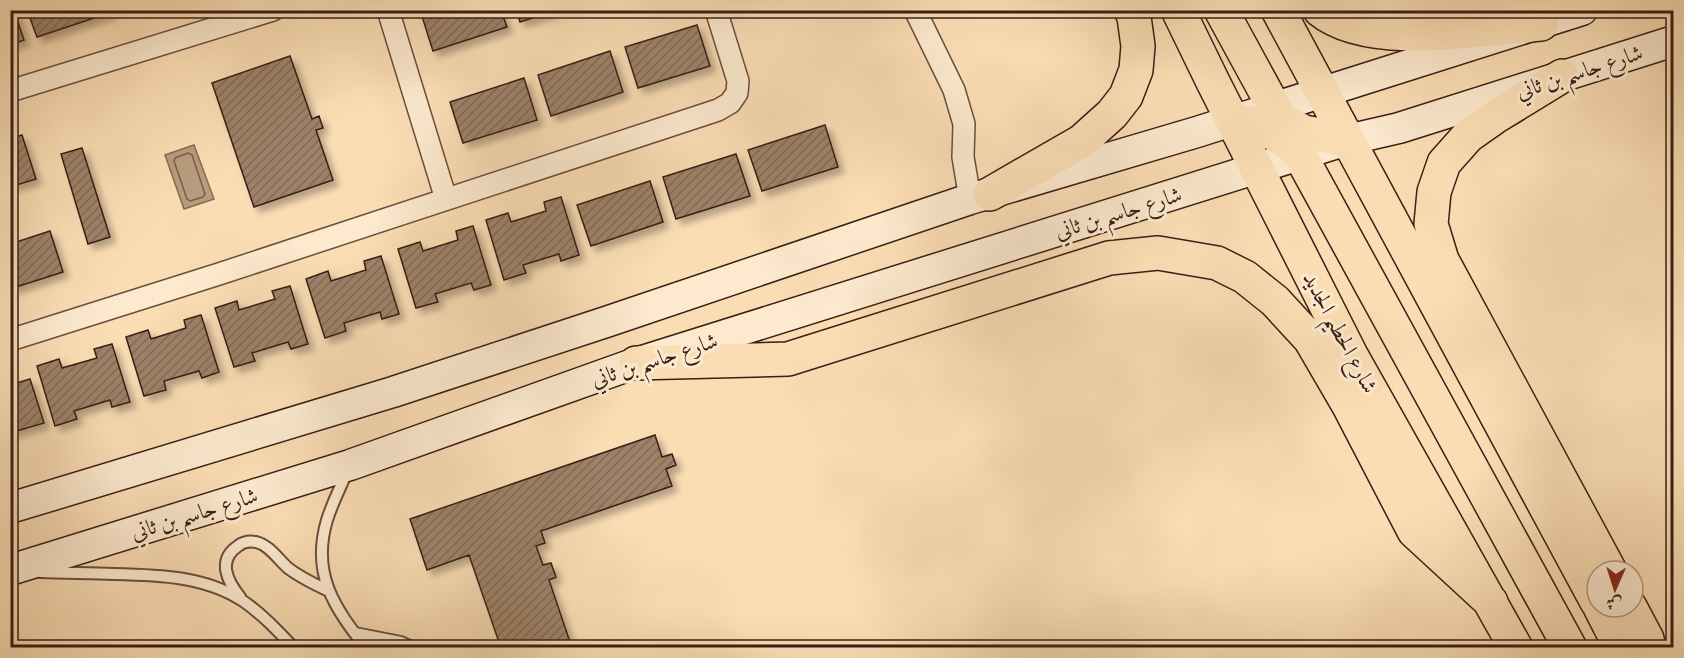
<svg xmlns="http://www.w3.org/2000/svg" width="1684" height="658" viewBox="0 0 1684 658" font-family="Vollkorn,Amiri,serif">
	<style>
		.water { fill: #b99c7e; stroke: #856a54; stroke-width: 1.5 }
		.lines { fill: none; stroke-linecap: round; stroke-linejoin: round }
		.shore { stroke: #785e4a; stroke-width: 1.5 }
		.building { fill: url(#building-hatch); stroke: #381f16; stroke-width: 1.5; filter: url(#shadow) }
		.service-casing { stroke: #694e3e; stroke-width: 14 }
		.minor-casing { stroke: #694e3e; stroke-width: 24 }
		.secondary-casing { stroke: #381f16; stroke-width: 33 }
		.primary-casing { stroke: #381f16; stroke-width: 36 }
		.service { stroke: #fce9ce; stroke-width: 10 }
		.minor { stroke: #fce9ce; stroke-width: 21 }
		.secondary { stroke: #fce9ce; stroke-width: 30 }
		.primary { stroke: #fbddb4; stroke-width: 33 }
		.labels { text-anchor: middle; stroke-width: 6; stroke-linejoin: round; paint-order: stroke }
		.street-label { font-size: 22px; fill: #381f16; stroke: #fce9ce }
	</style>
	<defs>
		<pattern id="building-hatch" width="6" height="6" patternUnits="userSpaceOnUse" patternTransform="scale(1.5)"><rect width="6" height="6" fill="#9d8268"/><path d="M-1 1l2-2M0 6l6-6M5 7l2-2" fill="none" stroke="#816a55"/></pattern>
		<filter id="shadow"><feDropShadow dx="5.5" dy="5.5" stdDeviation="3" flood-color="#0004"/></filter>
	</defs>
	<rect width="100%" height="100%" fill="#fbddb4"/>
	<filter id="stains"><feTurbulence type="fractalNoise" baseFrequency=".00333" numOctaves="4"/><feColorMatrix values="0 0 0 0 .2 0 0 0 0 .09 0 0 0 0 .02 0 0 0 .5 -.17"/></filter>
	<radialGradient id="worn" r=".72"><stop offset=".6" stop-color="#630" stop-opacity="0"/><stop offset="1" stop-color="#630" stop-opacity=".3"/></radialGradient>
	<!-- water -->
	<path class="water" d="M 194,145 L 214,199 L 184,209 L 165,155 Z"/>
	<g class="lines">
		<!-- shore -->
		<path class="shore" d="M 188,153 L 192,155 L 205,194 L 203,197 L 190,201 L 187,199 L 174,161 L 175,158 Z"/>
	</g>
	<!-- building -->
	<path class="building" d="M 10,10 L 14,10 L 24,40 L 10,45 Z
		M 27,10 L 111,10 L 112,12 L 37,37 Z
		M 420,10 L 501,10 L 507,27 L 433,51 Z
		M 516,10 L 557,10 L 520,22 Z
		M 697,25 L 710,66 L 638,88 L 625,47 Z
		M 610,51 L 623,92 L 551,116 L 538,75 Z
		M 290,56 L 312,119 L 319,116 L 323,128 L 316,130 L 333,180 L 254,207 L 212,83 Z
		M 524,78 L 537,120 L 463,143 L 450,102 Z
		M 825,125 L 838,167 L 762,191 L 748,150 Z
		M 22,135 L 36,179 L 10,187 L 10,139 Z
		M 82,148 L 110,237 L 88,244 L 61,154 Z
		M 736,154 L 750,196 L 676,219 L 663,177 Z
		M 650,181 L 663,222 L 591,246 L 577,205 Z
		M 561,197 L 579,255 L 561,261 L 559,254 L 523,265 L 526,273 L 504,280 L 486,220 L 508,213 L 511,222 L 546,211 L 544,202 Z
		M 473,226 L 491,285 L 474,290 L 471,283 L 435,294 L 438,302 L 416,308 L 398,249 L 420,242 L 423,251 L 458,240 L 456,231 Z
		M 50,231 L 63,272 L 10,289 L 10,244 Z
		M 381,256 L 399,314 L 382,319 L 380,312 L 344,323 L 346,331 L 325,338 L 306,279 L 328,271 L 331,281 L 366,270 L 364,261 Z
		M 290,286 L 308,344 L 291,349 L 288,342 L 252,353 L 255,361 L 234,367 L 215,308 L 237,301 L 239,310 L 275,299 L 272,291 Z
		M 201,315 L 219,372 L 202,378 L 199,371 L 164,381 L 166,390 L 144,396 L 126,337 L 148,330 L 151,339 L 186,328 L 184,320 Z
		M 112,344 L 130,402 L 112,407 L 110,400 L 74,411 L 77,419 L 55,426 L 37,366 L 59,359 L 62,368 L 97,358 L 94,349 Z
		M 30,379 L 44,423 L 10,433 L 10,385 Z
		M 655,435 L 662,457 L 672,454 L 676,465 L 666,469 L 672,486 L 541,531 L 545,543 L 536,546 L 543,565 L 551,563 L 556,577 L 549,580 L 572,648 L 501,648 L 469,555 L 427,570 L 410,519 Z"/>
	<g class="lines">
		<defs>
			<path id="service" d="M 347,472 C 340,488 332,504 327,520 C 311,574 334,607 366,648
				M 41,572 C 65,573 90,573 114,574 C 158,575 205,576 243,601 C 262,614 278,631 294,648
				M 240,597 C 227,581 217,560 238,546 C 243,542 250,541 256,542 C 269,545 278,559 288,568 C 301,578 314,584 329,591
				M 355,633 L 401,642 L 414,648"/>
			<path id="minor" d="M 388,10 L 446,199
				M 915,10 L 954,90 L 964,124 L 963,157 L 970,199
				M 10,91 L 273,10
				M 10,340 L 219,274 L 718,110 L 730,103 L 737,93 L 738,81 L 716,10"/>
			<path id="secondary" d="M 10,508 L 393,392 L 606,322 L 970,199 L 1197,132 L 1582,10
				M 10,570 L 350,465 L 636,363 L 1347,140 L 1399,128 L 1674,41"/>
			<path id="primary" d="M 1178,10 L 1213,82 L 1351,355 L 1516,648
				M 1221,10 L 1281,120 L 1304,132 L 1347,140
				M 1278,10 L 1597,602
				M 1320,10 C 1369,50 1481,29 1541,24
				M 1562,76 L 1495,117 L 1468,136 L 1444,163 L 1434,192 L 1431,224 L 1442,260 L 1610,571
				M 1232,120 L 1260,125 L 1291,145 L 1300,155 L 1570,648
				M 990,194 L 1082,141 L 1112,114 L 1126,96 L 1136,70 L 1138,46 L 1134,17 L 1131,10
				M 636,363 L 788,359 L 1109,258 L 1158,253 L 1217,263 L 1245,277 L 1275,301 L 1310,339 L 1349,406 L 1414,531 L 1491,602
				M 1600,607 L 1621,648
				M 1630,607 L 1647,639 L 1649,648"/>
		</defs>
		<!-- service casing -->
		<use href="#service" class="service-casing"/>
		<!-- minor casing -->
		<use href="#minor" class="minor-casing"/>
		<!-- secondary casing -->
		<use href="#secondary" class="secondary-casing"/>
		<!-- primary casing -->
		<use href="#primary" class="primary-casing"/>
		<!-- service -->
		<use href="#service" class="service"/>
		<!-- minor -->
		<use href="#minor" class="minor"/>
		<!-- secondary -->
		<use href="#secondary" class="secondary"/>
		<!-- primary -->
		<use href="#primary" class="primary"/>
	</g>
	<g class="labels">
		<!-- street labels -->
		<g class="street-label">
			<text transform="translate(1579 71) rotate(-18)" y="8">شارع جاسم بن ثاني</text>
			<text transform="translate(1118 212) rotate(-17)" y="8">شارع جاسم بن ثاني</text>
			<text transform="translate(1341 332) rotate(62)" y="8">شارع الحطيم الجديد</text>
			<text transform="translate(654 359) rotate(-18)" y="8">شارع جاسم بن ثاني</text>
			<text transform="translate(194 513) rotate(-17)" y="8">شارع جاسم بن ثاني</text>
		</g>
	</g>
	<!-- margin -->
	<rect width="1684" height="658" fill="none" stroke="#fbddb4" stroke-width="36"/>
	<rect x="12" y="12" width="1660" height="634" fill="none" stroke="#381f16" stroke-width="3"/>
	<rect x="18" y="18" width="1648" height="622" fill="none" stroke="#381f16" stroke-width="1.5"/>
	<!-- north arrow -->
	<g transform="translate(1615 589) rotate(183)"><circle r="28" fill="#fce9ce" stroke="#ae9884" stroke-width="1.5"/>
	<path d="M0-4.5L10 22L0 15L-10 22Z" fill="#8f2418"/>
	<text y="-9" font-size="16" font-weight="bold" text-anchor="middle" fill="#381f16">ش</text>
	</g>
	<rect width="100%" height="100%" filter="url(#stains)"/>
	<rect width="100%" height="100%" fill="url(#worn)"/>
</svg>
